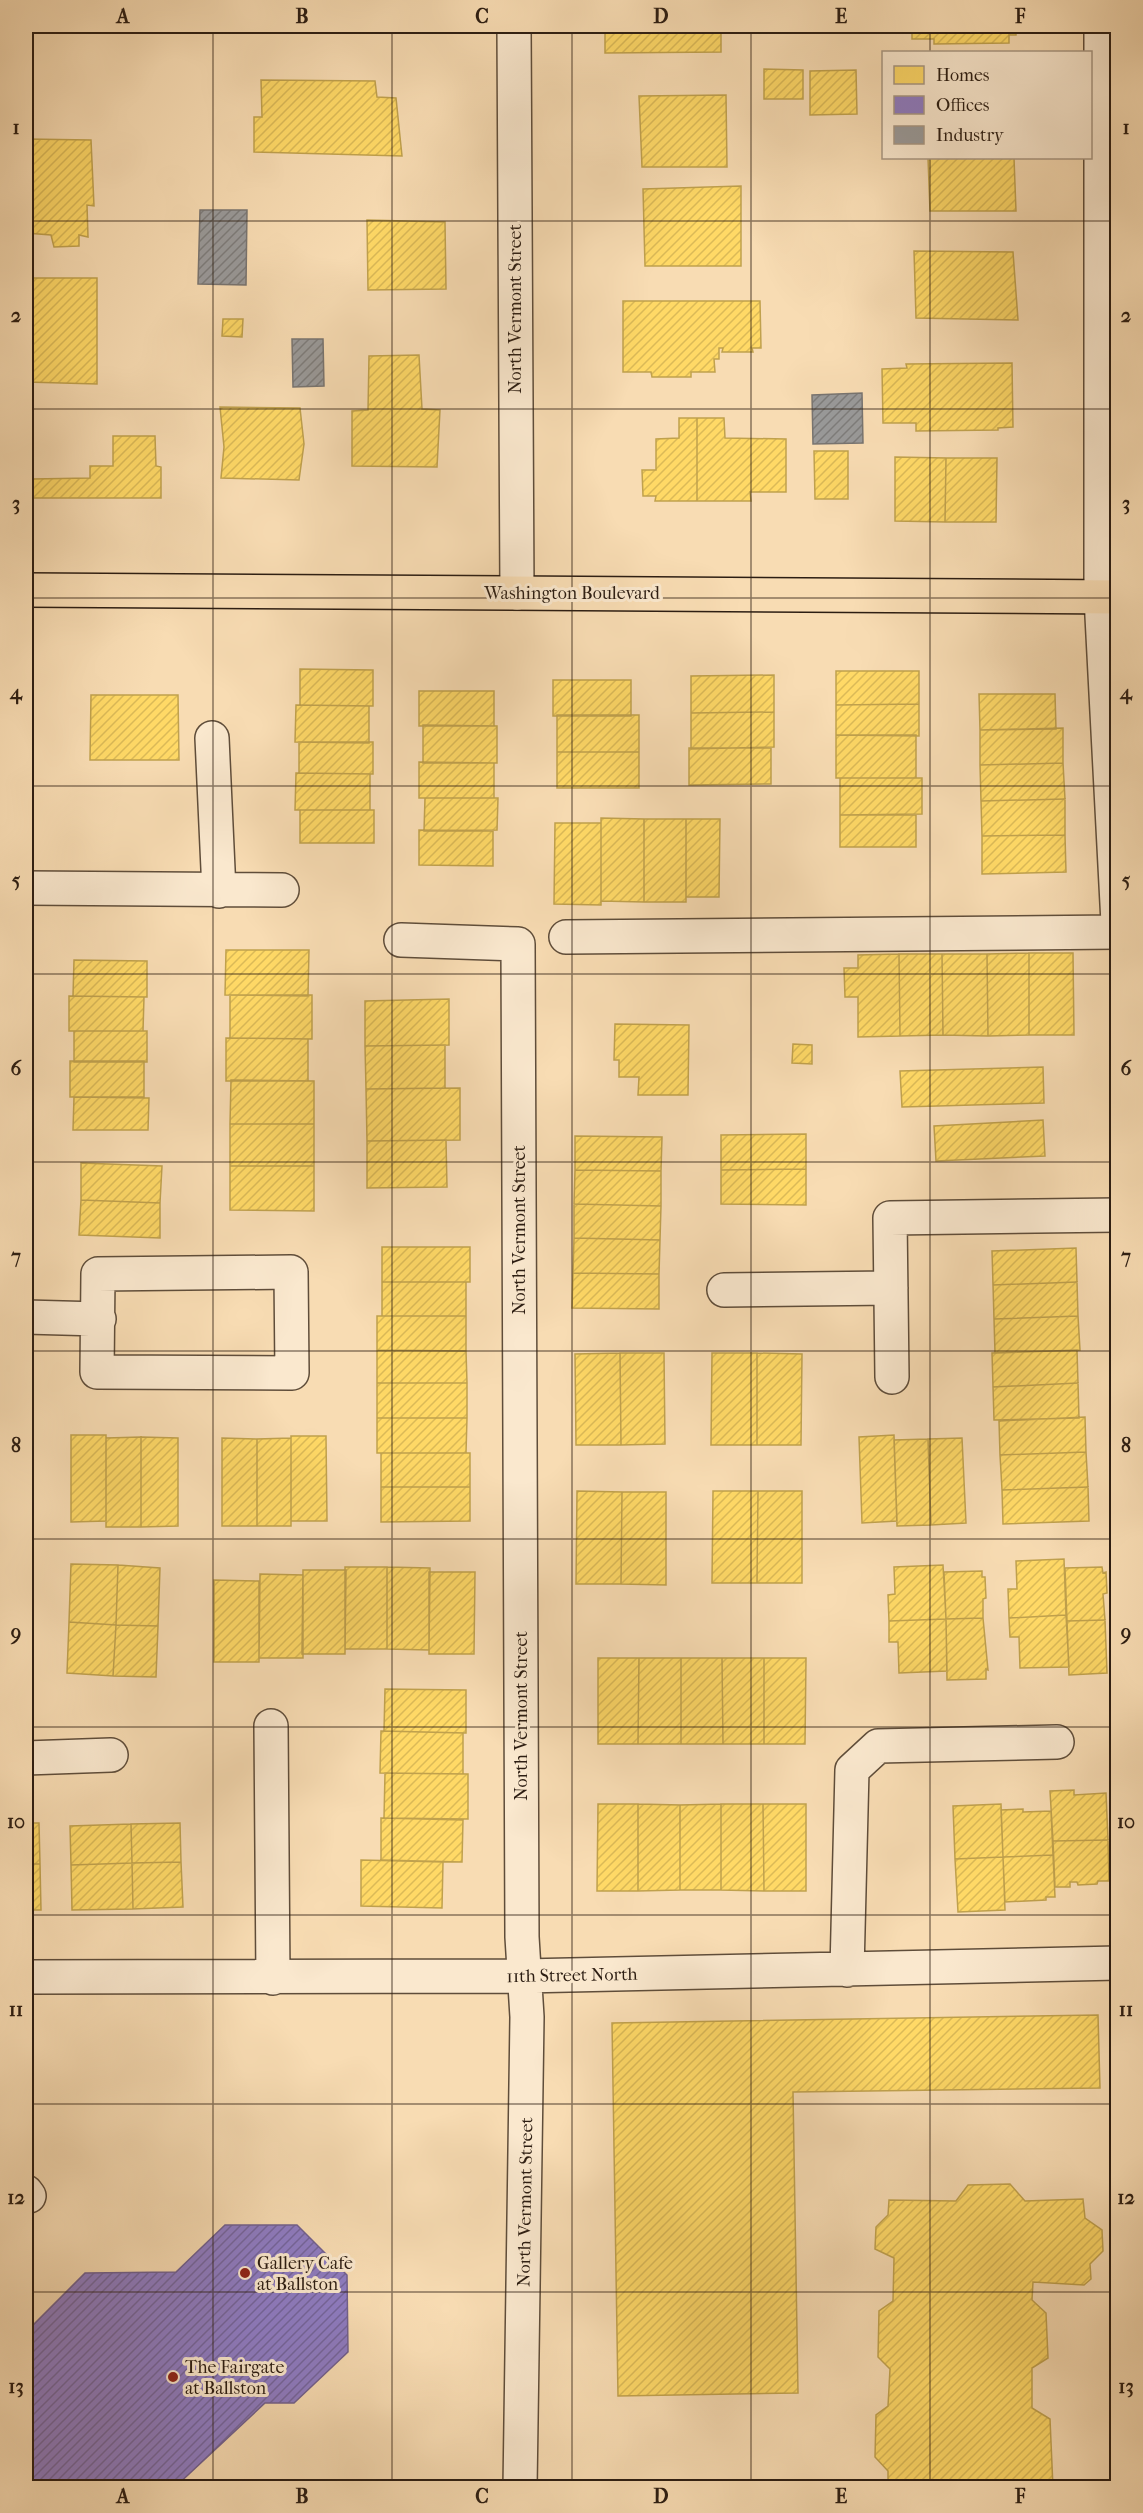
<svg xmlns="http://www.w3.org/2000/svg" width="1143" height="2513" viewBox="0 0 1143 2513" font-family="'IM FELL French Canon',serif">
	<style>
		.homes { fill: url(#homes-hatch); stroke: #c0a14d; stroke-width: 1.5 }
		.offices { fill: url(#offices-hatch); stroke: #71608e; stroke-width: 1.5 }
		.industry { fill: url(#industry-hatch); stroke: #787470; stroke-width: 1.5 }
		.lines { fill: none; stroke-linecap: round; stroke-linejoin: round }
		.minor-casing { stroke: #5f4d3a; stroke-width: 36 }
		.major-casing { stroke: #2c1d12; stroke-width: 36 }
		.minor { stroke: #fae8ce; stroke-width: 33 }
		.major { stroke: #f8dcb3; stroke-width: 33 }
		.grid { fill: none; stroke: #2c1d12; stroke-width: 1.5; stroke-opacity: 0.55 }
		.poi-dot { fill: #8f2418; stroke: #fae8ce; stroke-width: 2 }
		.labels { text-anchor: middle; stroke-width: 6; stroke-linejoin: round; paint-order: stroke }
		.street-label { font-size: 18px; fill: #2c1d12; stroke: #fae8ce }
		.poi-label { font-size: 18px; fill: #2c1d12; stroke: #fae8ce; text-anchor: start }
		.neatline { fill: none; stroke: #2c1d12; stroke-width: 2 }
		.grid-label { font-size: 20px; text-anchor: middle; font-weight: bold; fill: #2c1d12 }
	</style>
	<defs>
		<pattern id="homes-hatch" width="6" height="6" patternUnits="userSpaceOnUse" patternTransform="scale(1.5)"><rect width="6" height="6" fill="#ffd966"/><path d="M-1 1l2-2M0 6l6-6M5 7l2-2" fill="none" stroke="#dbba57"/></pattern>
		<pattern id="offices-hatch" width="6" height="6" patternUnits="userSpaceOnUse" patternTransform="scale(1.5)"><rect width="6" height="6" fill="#8e7cc3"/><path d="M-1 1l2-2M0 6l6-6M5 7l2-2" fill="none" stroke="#74659d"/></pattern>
		<pattern id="industry-hatch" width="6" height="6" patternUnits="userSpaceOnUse" patternTransform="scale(1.5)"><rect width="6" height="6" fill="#999"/><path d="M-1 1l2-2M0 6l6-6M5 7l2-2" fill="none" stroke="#7d7c7b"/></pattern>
	</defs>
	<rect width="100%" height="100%" fill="#f8dcb3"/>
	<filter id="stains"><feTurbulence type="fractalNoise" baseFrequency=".00333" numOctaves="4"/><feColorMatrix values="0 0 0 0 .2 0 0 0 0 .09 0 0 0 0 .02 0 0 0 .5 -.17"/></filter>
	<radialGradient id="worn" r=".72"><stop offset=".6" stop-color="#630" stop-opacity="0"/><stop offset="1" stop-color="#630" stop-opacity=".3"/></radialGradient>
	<!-- homes -->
	<path class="homes" d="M 605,26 L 721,26 L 721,52 L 605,53 Z
		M 912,26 L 1016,26 L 1016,35 L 1009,35 L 1009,43 L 934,44 L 934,39 L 912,39 Z
		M 764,69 L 803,70 L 803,99 L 764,99 Z
		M 856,70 L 857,114 L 810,115 L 810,71 Z
		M 261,80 L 375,81 L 377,97 L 396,98 L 402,156 L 254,152 L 254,117 L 262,117 Z
		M 726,95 L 727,167 L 642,167 L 639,96 Z
		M 26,139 L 91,140 L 94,206 L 87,205 L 88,237 L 79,235 L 79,246 L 54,247 L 51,235 L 26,233 Z
		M 928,158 L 1014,158 L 1016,211 L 930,211 Z
		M 741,186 L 741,266 L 645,266 L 643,189 Z
		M 367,220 L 445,222 L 446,289 L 368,290 Z
		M 914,251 L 1013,252 L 1018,320 L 916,318 Z
		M 26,278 L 97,278 L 97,384 L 26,382 Z
		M 623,301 L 760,301 L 761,348 L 752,348 L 753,352 L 722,352 L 723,348 L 719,348 L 719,359 L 714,359 L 715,372 L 691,372 L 691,377 L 652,377 L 651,372 L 623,372 Z
		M 223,319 L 243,319 L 242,337 L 222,336 Z
		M 419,355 L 422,409 L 440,410 L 437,467 L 352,466 L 352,411 L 368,410 L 369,356 Z
		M 1012,363 L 1013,427 L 998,428 L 998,430 L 916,431 L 916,423 L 883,423 L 882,369 L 907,368 L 906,364 Z
		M 220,407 L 300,408 L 304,444 L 299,480 L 221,478 L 224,447 Z
		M 679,418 L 697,418 L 697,501 L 655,501 L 656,496 L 643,496 L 642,470 L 656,470 L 656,439 L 679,438 Z
		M 697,418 L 724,418 L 725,438 L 786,439 L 786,492 L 750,492 L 751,501 L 697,501 Z
		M 113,436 L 155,436 L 156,466 L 161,467 L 161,498 L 26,498 L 26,467 L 32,467 L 32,479 L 90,478 L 90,466 L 113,466 Z
		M 814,451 L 848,451 L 848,499 L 815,499 Z
		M 895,457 L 946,458 L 945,522 L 895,521 Z
		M 946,458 L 997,458 L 996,522 L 945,522 Z
		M 26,667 L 32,667 L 32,702 L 26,702 Z
		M 300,669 L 373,670 L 373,706 L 300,705 Z
		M 836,671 L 919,671 L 919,704 L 836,705 Z
		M 774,675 L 774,712 L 691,713 L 691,676 Z
		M 553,680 L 631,680 L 631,716 L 553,716 Z
		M 419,691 L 494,691 L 494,726 L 419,726 Z
		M 979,694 L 1055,694 L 1056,729 L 980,730 Z
		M 91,695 L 178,695 L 179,760 L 90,760 Z
		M 919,704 L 919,736 L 836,735 L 836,705 Z
		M 296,705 L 369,706 L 369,743 L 295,742 Z
		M 774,712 L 774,747 L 691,749 L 691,713 Z
		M 557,715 L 639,715 L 639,752 L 557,752 Z
		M 423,725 L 497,726 L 497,763 L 423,763 Z
		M 1063,728 L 1063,763 L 980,765 L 980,730 Z
		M 836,735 L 916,735 L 916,778 L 836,778 Z
		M 299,742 L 373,742 L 373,774 L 299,773 Z
		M 689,748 L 771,748 L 771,784 L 689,785 Z
		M 557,752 L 639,752 L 639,788 L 557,788 Z
		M 419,762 L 494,763 L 494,798 L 419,798 Z
		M 1063,763 L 1065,799 L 981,801 L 980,765 Z
		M 296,773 L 370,774 L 370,810 L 295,810 Z
		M 840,778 L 922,778 L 922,814 L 840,815 Z
		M 425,798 L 498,798 L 497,830 L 424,831 Z
		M 1065,799 L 1065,835 L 982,836 L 981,801 Z
		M 300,810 L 374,810 L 374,843 L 300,843 Z
		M 840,815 L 916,815 L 916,847 L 840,847 Z
		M 601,818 L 644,819 L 644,902 L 601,901 Z
		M 644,819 L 686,819 L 686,902 L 644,902 Z
		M 686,819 L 720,819 L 719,897 L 686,897 Z
		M 555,823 L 601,823 L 601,905 L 554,904 Z
		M 419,830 L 493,831 L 493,866 L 419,865 Z
		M 1065,835 L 1066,872 L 982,874 L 982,836 Z
		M 226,950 L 309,950 L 308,996 L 225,995 Z
		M 1029,953 L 1029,1035 L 988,1036 L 987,954 Z
		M 1029,953 L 1073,953 L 1074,1035 L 1029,1035 Z
		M 899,954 L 942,954 L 943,1035 L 900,1036 Z
		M 899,954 L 900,1036 L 858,1037 L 858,997 L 845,997 L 844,968 L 858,968 L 858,955 Z
		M 942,954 L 987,954 L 988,1036 L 943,1035 Z
		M 74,960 L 147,961 L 147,997 L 73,996 Z
		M 230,995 L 312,995 L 312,1039 L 230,1038 Z
		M 69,996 L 144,997 L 143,1031 L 69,1031 Z
		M 449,999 L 449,1045 L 365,1046 L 365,1001 Z
		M 615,1024 L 689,1025 L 688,1095 L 638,1095 L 639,1077 L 619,1077 L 619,1060 L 614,1060 Z
		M 74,1031 L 147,1031 L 147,1062 L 74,1062 Z
		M 226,1038 L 308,1039 L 308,1081 L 226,1081 Z
		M 793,1044 L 812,1045 L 812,1064 L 792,1063 Z
		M 445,1045 L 445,1088 L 366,1089 L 365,1046 Z
		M 70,1061 L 144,1061 L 144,1097 L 70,1097 Z
		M 1043,1067 L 1044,1103 L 902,1107 L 900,1071 Z
		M 231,1080 L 314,1081 L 314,1124 L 230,1124 Z
		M 460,1088 L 460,1140 L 367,1141 L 366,1089 Z
		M 74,1097 L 149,1098 L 148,1130 L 73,1130 Z
		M 1043,1120 L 1045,1156 L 936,1161 L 934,1126 Z
		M 230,1124 L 314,1124 L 314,1166 L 230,1166 Z
		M 806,1134 L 806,1169 L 721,1170 L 721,1135 Z
		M 575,1136 L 662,1137 L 661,1171 L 575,1170 Z
		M 446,1140 L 447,1187 L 367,1188 L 367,1141 Z
		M 81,1163 L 162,1166 L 160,1203 L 81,1200 Z
		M 26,1166 L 29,1166 L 29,1201 L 26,1201 Z
		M 230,1166 L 314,1166 L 314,1211 L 230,1210 Z
		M 806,1169 L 806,1205 L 721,1204 L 721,1170 Z
		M 575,1170 L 661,1171 L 661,1206 L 574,1204 Z
		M 81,1200 L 160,1203 L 160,1238 L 79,1235 Z
		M 26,1201 L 29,1201 L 29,1237 L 26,1237 Z
		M 574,1204 L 661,1206 L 660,1240 L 574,1238 Z
		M 574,1238 L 660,1240 L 659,1274 L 573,1273 Z
		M 382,1247 L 470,1247 L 470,1282 L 382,1282 Z
		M 1076,1248 L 1077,1282 L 993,1285 L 992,1251 Z
		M 573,1273 L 659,1274 L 659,1309 L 572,1308 Z
		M 382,1282 L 466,1282 L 466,1316 L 382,1316 Z
		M 1077,1282 L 1078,1316 L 994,1319 L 993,1285 Z
		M 377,1316 L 466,1316 L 466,1351 L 377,1350 Z
		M 1078,1316 L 1080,1350 L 995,1353 L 994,1319 Z
		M 377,1350 L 466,1351 L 467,1383 L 377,1383 Z
		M 1077,1350 L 1078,1383 L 993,1387 L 992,1353 Z
		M 620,1353 L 664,1353 L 665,1444 L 621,1445 Z
		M 620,1353 L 621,1445 L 576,1445 L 575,1354 Z
		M 712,1353 L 757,1353 L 757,1445 L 711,1445 Z
		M 757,1353 L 802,1354 L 801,1445 L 757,1445 Z
		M 377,1383 L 467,1383 L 467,1418 L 377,1418 Z
		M 1078,1383 L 1079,1418 L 994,1420 L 993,1387 Z
		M 1085,1417 L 1086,1452 L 1000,1455 L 999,1421 Z
		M 377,1418 L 467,1418 L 466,1453 L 377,1453 Z
		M 71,1435 L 106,1435 L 106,1521 L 71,1522 Z
		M 894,1435 L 897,1521 L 862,1523 L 859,1437 Z
		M 291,1436 L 326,1436 L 327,1521 L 291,1521 Z
		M 141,1437 L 178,1438 L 178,1526 L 141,1527 Z
		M 141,1437 L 141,1527 L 106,1527 L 106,1438 Z
		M 222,1438 L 257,1439 L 257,1526 L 222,1526 Z
		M 291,1438 L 291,1526 L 257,1526 L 257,1439 Z
		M 962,1438 L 966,1523 L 931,1525 L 928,1439 Z
		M 928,1439 L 931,1525 L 897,1526 L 894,1440 Z
		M 1086,1452 L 1088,1487 L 1002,1490 L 1000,1455 Z
		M 381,1453 L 470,1453 L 470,1487 L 381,1487 Z
		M 381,1487 L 470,1487 L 470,1521 L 381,1522 Z
		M 1088,1487 L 1089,1521 L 1003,1524 L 1002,1490 Z
		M 577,1491 L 622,1492 L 621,1584 L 576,1584 Z
		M 713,1491 L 758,1491 L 757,1583 L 712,1583 Z
		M 758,1491 L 802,1491 L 802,1583 L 757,1583 Z
		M 622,1492 L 666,1492 L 666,1585 L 621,1584 Z
		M 1064,1559 L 1066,1615 L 1009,1618 L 1008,1589 L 1017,1589 L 1016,1561 Z
		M 71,1564 L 118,1565 L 116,1625 L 69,1622 Z
		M 118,1565 L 160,1568 L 158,1626 L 116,1625 Z
		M 943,1565 L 946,1619 L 889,1621 L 888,1595 L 895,1594 L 894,1567 Z
		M 345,1567 L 387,1567 L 387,1649 L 345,1649 Z
		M 387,1567 L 430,1568 L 429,1650 L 387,1649 Z
		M 1102,1567 L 1103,1573 L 1106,1572 L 1107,1593 L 1103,1594 L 1105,1620 L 1067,1621 L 1065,1568 Z
		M 303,1570 L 346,1570 L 345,1654 L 302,1654 Z
		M 982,1571 L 982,1577 L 985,1577 L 986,1598 L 983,1599 L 983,1618 L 946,1619 L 944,1572 Z
		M 429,1572 L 475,1572 L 474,1654 L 429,1654 Z
		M 260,1574 L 303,1575 L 303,1658 L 259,1658 Z
		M 214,1580 L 259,1581 L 259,1662 L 214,1662 Z
		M 1066,1615 L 1069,1667 L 1020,1668 L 1019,1637 L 1010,1637 L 1009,1618 Z
		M 983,1618 L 988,1670 L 986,1669 L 986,1679 L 947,1680 L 946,1619 Z
		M 946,1619 L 947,1671 L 899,1673 L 898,1642 L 889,1642 L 889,1621 Z
		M 1105,1620 L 1107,1673 L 1069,1675 L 1067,1621 Z
		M 69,1622 L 116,1625 L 113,1676 L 67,1673 Z
		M 116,1625 L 158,1626 L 156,1677 L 113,1676 Z
		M 598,1658 L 639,1658 L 638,1744 L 598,1744 Z
		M 639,1658 L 681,1658 L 681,1744 L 638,1744 Z
		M 681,1658 L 722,1658 L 723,1744 L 681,1744 Z
		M 722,1658 L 764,1658 L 764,1744 L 723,1744 Z
		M 764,1658 L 806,1658 L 805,1744 L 764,1744 Z
		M 385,1689 L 466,1690 L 466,1733 L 384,1731 Z
		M 381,1731 L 463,1733 L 463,1774 L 380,1773 Z
		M 385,1773 L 468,1774 L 468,1819 L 384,1818 Z
		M 1074,1790 L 1074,1795 L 1106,1793 L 1108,1840 L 1053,1841 L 1050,1791 Z
		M 598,1804 L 638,1804 L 638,1891 L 597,1891 Z
		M 638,1804 L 680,1805 L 680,1890 L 638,1891 Z
		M 721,1804 L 721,1890 L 680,1890 L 680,1805 Z
		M 721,1804 L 763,1804 L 764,1891 L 721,1890 Z
		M 763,1804 L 806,1804 L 806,1891 L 764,1891 Z
		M 1001,1804 L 1003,1857 L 955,1859 L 953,1806 Z
		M 1023,1809 L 1023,1812 L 1051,1811 L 1053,1855 L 1003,1857 L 1001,1810 Z
		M 381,1818 L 463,1820 L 462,1862 L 381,1860 Z
		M 26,1823 L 39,1823 L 40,1864 L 26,1864 Z
		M 180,1823 L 181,1862 L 132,1863 L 131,1824 Z
		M 131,1824 L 132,1863 L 71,1865 L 70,1826 Z
		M 1108,1840 L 1109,1881 L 1098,1881 L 1097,1884 L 1078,1885 L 1077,1882 L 1070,1882 L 1070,1887 L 1055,1887 L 1053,1841 Z
		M 1053,1855 L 1055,1897 L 1046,1897 L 1046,1900 L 1005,1902 L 1003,1857 Z
		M 1003,1857 L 1005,1910 L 958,1912 L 955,1859 Z
		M 361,1860 L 443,1862 L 442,1908 L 361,1906 Z
		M 181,1862 L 183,1907 L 133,1909 L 132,1863 Z
		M 132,1863 L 133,1909 L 72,1910 L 71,1865 Z
		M 26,1864 L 40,1864 L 41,1910 L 26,1910 Z
		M 1098,2015 L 1100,2088 L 793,2092 L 798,2393 L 618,2396 L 612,2023 Z
		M 1010,2184 L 1025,2201 L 1083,2199 L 1085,2218 L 1102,2230 L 1103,2251 L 1090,2264 L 1091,2279 L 1084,2285 L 1033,2282 L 1032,2300 L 1046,2313 L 1048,2358 L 1032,2368 L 1032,2408 L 1050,2419 L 1053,2488 L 888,2488 L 888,2471 L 875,2457 L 876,2415 L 888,2406 L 890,2369 L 878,2357 L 879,2311 L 893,2301 L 894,2258 L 875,2249 L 876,2227 L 888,2215 L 889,2200 L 956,2201 L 968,2185 Z"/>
	<!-- offices -->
	<path class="offices" d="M 225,2225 L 297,2225 L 347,2275 L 348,2352 L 294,2403 L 265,2403 L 174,2488 L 26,2488 L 26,2332 L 85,2273 L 176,2272 Z"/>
	<!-- industry -->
	<path class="industry" d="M 200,210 L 247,210 L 246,285 L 198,284 Z
		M 292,339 L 323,339 L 324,386 L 293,387 Z
		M 862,393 L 863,443 L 813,444 L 812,395 Z"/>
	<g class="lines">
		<defs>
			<path id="minor" d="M 514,26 L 517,593
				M 1101,26 L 1101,597 L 1118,923
				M 212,738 L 219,891
				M 26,888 L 282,890
				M 566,937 L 1118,932
				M 401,940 L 518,944 L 522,1937 L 527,2017 L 520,2488
				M 291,1272 L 292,1373 L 97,1372 L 98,1274 Z
				M 724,1290 L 891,1288
				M 26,1317 L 99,1319
				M 892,1377 L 890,1218 L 1118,1215
				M 271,1726 L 273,1978
				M 26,1758 L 111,1755
				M 847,1970 L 852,1770 L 878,1746 L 1057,1742
				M 26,1977 L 524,1976 L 1118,1963
				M 26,2192 L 29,2196"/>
			<path id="major" d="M 26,590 L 1118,597"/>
		</defs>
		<!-- minor casing -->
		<use href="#minor" class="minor-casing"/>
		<!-- major casing -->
		<use href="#major" class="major-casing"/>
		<!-- minor -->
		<use href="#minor" class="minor"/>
		<!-- major -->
		<use href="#major" class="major"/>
	</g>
	<!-- grid -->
	<path class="grid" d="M 213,26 L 213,2488M 392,26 L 392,2488M 572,26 L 572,2488M 751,26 L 751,2488M 930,26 L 930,52M 930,158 L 930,2488M 26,221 L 1118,221M 26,409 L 1118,409M 26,598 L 1118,598M 26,786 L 1118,786M 26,974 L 1118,974M 26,1162 L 1118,1162M 26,1351 L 1118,1351M 26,1539 L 1118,1539M 26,1727 L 1118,1727M 26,1915 L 1118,1915M 26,2104 L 1118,2104M 26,2292 L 1118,2292"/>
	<!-- markers -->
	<g class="poi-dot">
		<circle cx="245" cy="2273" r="6"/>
		<circle cx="173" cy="2377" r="6"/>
	</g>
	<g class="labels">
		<!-- street labels -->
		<g class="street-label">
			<text transform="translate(515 309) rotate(-90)" y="6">North Vermont Street</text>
			<text x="572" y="599">Washington Boulevard</text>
			<text transform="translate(519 1230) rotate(-90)" y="6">North Vermont Street</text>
			<text transform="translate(521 1716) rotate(-90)" y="6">North Vermont Street</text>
			<text transform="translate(572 1975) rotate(-1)" y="6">11th Street North</text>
			<text transform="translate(525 2202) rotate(-89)" y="6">North Vermont Street</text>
		</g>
		<!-- poi labels -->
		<g class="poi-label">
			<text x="257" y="2269">Gallery Cafe<tspan x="257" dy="21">at Ballston</tspan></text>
			<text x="185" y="2373">The Fairgate<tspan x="185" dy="21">at Ballston</tspan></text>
		</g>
	</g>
	<!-- margin -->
	<rect width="1143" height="2513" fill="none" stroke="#f8dcb3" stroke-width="66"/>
	<!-- legend -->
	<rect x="882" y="51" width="210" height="108" fill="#fae8ce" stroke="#a89783" stroke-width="1.5"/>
	<rect x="894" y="66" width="30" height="18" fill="#ffd966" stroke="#a89783" stroke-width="1.5"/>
	<text x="936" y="81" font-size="18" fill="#2c1d12">Homes</text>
	<rect x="894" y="96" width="30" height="18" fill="#8e7cc3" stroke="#a89783" stroke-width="1.5"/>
	<text x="936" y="111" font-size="18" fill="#2c1d12">Offices</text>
	<rect x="894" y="126" width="30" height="18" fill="#999999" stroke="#a89783" stroke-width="1.5"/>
	<text x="936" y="141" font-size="18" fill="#2c1d12">Industry</text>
	<rect x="33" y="33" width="1077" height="2447" class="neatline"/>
	<g class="grid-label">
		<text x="123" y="23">A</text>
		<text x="302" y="23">B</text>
		<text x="482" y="23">C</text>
		<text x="661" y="23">D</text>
		<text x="841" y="23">E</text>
		<text x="1020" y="23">F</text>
		<text x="16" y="134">1</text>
		<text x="1126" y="134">1</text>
		<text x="16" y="322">2</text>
		<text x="1126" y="322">2</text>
		<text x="16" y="510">3</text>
		<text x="1126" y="510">3</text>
		<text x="16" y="699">4</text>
		<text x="1126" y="699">4</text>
		<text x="16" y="887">5</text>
		<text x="1126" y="887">5</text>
		<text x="16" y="1075">6</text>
		<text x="1126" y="1075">6</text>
		<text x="16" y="1263">7</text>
		<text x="1126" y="1263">7</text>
		<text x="16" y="1452">8</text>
		<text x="1126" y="1452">8</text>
		<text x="16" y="1640">9</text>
		<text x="1126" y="1640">9</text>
		<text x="16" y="1828">10</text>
		<text x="1126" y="1828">10</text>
		<text x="16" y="2016">11</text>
		<text x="1126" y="2016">11</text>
		<text x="16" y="2204">12</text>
		<text x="1126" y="2204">12</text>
		<text x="16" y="2393">13</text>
		<text x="1126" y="2393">13</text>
		<text x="123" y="2503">A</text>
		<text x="302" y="2503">B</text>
		<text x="482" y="2503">C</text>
		<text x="661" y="2503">D</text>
		<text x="841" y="2503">E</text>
		<text x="1020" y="2503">F</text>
	</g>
	<rect width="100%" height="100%" filter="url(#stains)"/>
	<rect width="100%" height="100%" fill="url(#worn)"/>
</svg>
